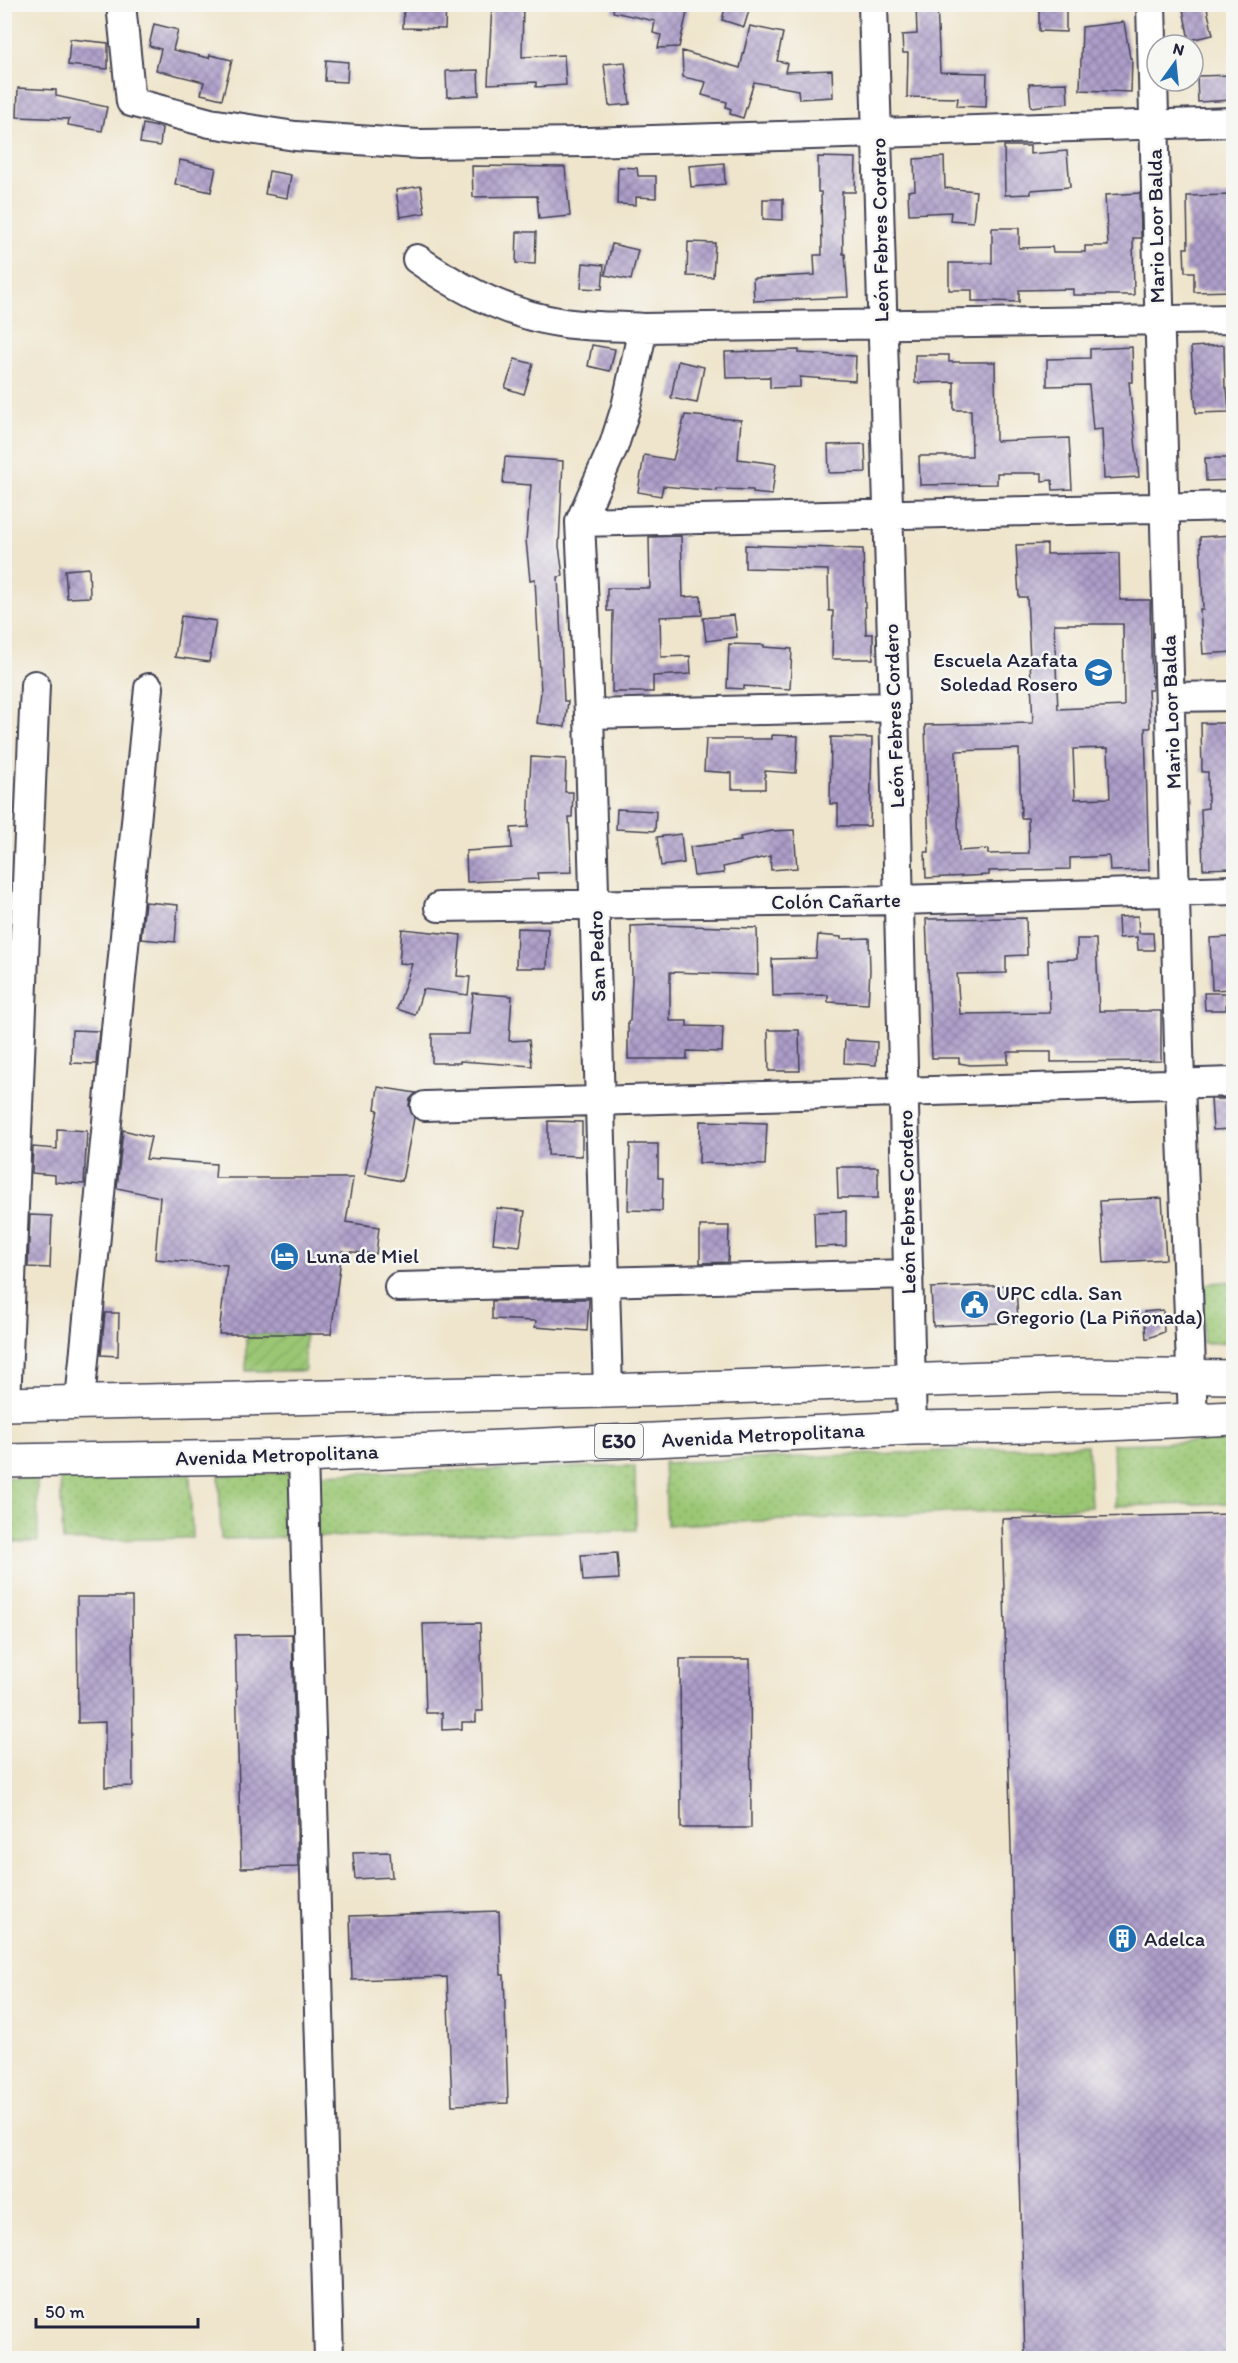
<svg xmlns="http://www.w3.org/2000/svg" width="1238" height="2363" viewBox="0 0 1238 2363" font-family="Itim,sans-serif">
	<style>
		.grass { fill: url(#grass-dots); stroke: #5e7458; stroke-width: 1.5 }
		.garden { fill: url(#garden-furrows); stroke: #5e7458; stroke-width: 1.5 }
		.building { fill: url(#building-cross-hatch); fill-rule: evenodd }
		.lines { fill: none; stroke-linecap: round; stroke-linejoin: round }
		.minor-casing { stroke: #413f51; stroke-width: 32 }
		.highway-casing { stroke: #413f51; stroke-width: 36 }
		.minor { stroke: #fff; stroke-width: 28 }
		.highway { stroke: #fff; stroke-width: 33 }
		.labels { text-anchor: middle; stroke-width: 5; stroke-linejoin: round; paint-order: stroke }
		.shield { fill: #f6f6f2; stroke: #626272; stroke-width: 1.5 }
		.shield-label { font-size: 20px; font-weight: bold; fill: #22223b }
		.street-label { font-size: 21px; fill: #22223b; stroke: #f6f6f2 }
		.poi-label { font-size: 21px; fill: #22223b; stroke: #f6f6f2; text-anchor: start }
	</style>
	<defs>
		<pattern id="grass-dots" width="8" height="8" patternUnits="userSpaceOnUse" patternTransform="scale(1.5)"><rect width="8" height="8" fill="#9bc774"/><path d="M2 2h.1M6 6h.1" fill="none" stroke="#85ab65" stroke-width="1.8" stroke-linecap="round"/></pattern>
		<pattern id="garden-furrows" width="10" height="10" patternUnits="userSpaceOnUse" patternTransform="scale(1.5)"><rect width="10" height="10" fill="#9bc774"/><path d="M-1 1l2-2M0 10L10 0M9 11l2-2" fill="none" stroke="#85ab65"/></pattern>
		<pattern id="building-cross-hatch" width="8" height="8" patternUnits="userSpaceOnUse" patternTransform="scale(1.5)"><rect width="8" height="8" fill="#ad9ec9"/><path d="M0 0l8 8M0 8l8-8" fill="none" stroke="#8c80a4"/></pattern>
	</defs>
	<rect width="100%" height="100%" fill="#f6f6f2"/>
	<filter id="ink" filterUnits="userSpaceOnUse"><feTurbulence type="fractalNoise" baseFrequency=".0167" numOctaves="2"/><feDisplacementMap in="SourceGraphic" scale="12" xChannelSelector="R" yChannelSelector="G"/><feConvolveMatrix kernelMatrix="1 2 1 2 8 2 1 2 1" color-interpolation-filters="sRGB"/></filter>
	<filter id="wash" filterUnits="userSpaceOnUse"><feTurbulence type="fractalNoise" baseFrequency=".008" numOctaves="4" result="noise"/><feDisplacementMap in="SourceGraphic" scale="24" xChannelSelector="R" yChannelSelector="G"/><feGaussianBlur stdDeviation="1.35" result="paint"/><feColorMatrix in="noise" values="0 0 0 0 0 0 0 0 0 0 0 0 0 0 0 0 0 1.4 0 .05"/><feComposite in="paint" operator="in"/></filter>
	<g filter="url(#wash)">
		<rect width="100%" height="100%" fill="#efe5cc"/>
		<!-- grass -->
		<path class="grass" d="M 1233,1281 L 1233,1342 L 1203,1343 L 1204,1284 Z
			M 1233,1441 L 1233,1503 L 1115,1506 L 1113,1444 Z
			M 1088,1445 L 1091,1507 L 667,1525 L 664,1463 Z
			M 635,1466 L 636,1530 L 315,1537 L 313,1474 Z
			M 290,1473 L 291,1537 L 221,1539 L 219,1475 Z
			M 190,1474 L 192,1538 L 63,1541 L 60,1478 Z
			M 5,1478 L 37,1478 L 38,1542 L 5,1542 Z"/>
		<!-- garden -->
		<path class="garden" d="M 246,1334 L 305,1334 L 305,1371 L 246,1371 Z"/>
		<g id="blocks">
			<!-- building -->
			<path class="building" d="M 404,4 L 446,4 L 445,29 L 403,28 Z
				M 492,4 L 523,4 L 522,57 L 564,55 L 566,85 L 536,87 L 536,82 L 488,84 Z
				M 614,4 L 689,4 L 679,47 L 658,48 L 661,35 L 653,33 L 655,21 L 613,12 Z
				M 726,4 L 751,4 L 744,27 L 722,20 Z
				M 916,4 L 937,4 L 940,72 L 987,73 L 986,107 L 957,106 L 958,98 L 907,97 L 908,53 L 903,53 L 902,35 L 917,34 Z
				M 1039,4 L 1066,4 L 1066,32 L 1039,31 Z
				M 1182,4 L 1206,4 L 1213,35 L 1189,40 Z
				M 1124,22 L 1130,58 L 1132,58 L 1131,92 L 1080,90 L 1082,27 Z
				M 154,24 L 178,30 L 173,50 L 209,58 L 210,55 L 232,60 L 222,99 L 201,94 L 204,82 L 156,70 L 161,49 L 149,46 Z
				M 750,26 L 783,33 L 777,61 L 787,63 L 785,72 L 832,70 L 833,97 L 799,99 L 798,90 L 754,82 L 743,118 L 730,114 L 731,109 L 726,107 L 727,102 L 702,95 L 706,82 L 683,77 L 682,51 L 740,68 Z
				M 70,39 L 108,43 L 108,69 L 68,65 Z
				M 326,60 L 348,62 L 347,82 L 325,81 Z
				M 625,62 L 630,104 L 609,106 L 604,64 Z
				M 478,70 L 479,95 L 447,97 L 446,71 Z
				M 1233,75 L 1233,100 L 1198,102 L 1197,76 Z
				M 1067,83 L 1068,103 L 1031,107 L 1029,84 Z
				M 18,88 L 56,90 L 56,96 L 107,107 L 102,131 L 68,125 L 69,119 L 17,117 Z
				M 143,124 L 162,128 L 160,146 L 140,143 Z
				M 1004,146 L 1030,146 L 1030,154 L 1067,151 L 1070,187 L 1031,190 L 1031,194 L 1005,195 Z
				M 818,157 L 856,158 L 855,192 L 842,192 L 843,254 L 845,254 L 848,297 L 754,301 L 753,278 L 815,275 L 814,255 L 822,255 L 821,192 L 818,192 Z
				M 944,157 L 945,188 L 976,191 L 973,222 L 950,220 L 951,212 L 909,214 L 908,191 L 915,190 L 914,159 Z
				M 180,160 L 216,168 L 211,192 L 175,184 Z
				M 724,163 L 725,184 L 691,187 L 689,166 Z
				M 472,166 L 565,167 L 570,216 L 539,219 L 537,196 L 473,197 Z
				M 618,167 L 637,168 L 638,176 L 656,176 L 656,198 L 636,197 L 636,205 L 617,204 Z
				M 269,171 L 291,175 L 287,198 L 265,194 Z
				M 421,186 L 425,213 L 400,217 L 396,190 Z
				M 1140,193 L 1141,238 L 1133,238 L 1134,295 L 1073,295 L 1073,289 L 1019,290 L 1019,302 L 992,301 L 972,301 L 972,290 L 949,290 L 949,263 L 992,263 L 992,228 L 1019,228 L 1019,248 L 1052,247 L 1053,252 L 1085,252 L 1085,246 L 1108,246 L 1105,195 Z
				M 1233,195 L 1233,291 L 1194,292 L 1194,272 L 1185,272 L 1184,248 L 1188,248 L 1187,196 Z
				M 763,199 L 783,199 L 783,220 L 763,219 Z
				M 517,232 L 536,232 L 535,264 L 516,263 Z
				M 688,242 L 715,243 L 713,277 L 687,276 Z
				M 612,244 L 638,250 L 631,280 L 605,275 Z
				M 583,263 L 604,265 L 602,289 L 581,288 Z
				M 592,345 L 615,349 L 610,371 L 588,366 Z
				M 1224,345 L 1225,388 L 1227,388 L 1229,412 L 1196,413 L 1191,347 Z
				M 1132,347 L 1133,382 L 1129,382 L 1139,477 L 1104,479 L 1102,429 L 1093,430 L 1089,385 L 1047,386 L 1047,359 L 1090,358 L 1090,349 Z
				M 799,350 L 799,353 L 856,356 L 855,381 L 800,377 L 800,387 L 770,388 L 770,377 L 726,378 L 725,352 Z
				M 915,355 L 949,355 L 949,362 L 995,362 L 996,441 L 1069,438 L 1072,489 L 1053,490 L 1052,480 L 1042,481 L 1042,473 L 997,473 L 997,484 L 920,485 L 919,456 L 972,456 L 971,410 L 954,410 L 954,382 L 915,383 Z
				M 515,359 L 533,364 L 524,394 L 505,388 Z
				M 678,361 L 704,367 L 697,403 L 671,398 Z
				M 685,415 L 741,420 L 738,459 L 776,464 L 772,495 L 753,493 L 753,490 L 717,489 L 717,491 L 663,486 L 661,496 L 638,492 L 644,455 L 673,460 Z
				M 865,444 L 866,472 L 829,473 L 828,445 Z
				M 505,457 L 563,461 L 559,546 L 563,576 L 558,577 L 564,701 L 568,701 L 565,727 L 537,723 L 541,692 L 535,579 L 530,580 L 526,540 L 531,485 L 503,483 Z
				M 1205,458 L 1233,458 L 1233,480 L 1206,481 Z
				M 1233,535 L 1233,652 L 1203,654 L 1200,609 L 1203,609 L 1200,537 Z
				M 681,536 L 683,597 L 701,596 L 702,615 L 660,617 L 661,657 L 690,656 L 691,674 L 653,676 L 653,692 L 612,692 L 613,611 L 607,611 L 607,588 L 650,588 L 649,537 Z
				M 1047,544 L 1047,554 L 1119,553 L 1120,600 L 1150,600 L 1152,690 L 1148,690 L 1150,728 L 1145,728 L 1149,870 L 1110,871 L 1109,856 L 1070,858 L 1070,869 L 989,871 L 989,875 L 926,878 L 925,852 L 929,852 L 925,725 L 1033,723 L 1027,597 L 1019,597 L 1016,545 ZM 1054,624 L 1123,624 L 1124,706 L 1058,709 ZM 1108,748 L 1110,798 L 1075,799 L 1073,749 ZM 1019,749 L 1021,818 L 1028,818 L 1029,853 L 988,854 L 988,849 L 959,851 L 956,751 Z
				M 745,545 L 863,549 L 866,634 L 873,634 L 873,659 L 832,659 L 833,611 L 829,611 L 828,570 L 745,568 Z
				M 89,568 L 90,597 L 67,598 L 65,570 Z
				M 734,615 L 737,637 L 706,641 L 703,618 Z
				M 181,616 L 216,621 L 209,662 L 175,657 Z
				M 729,644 L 764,645 L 764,647 L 792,649 L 790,689 L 744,686 L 744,689 L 727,688 Z
				M 1201,723 L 1233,723 L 1233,868 L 1203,869 L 1201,809 L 1208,808 L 1208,772 L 1202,772 Z
				M 772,735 L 798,736 L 796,773 L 765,771 L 765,789 L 732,789 L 732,773 L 704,771 L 706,739 L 772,739 Z
				M 831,737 L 872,738 L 870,826 L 838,826 L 838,804 L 830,804 Z
				M 531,757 L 566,759 L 565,792 L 573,792 L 572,817 L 569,817 L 572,872 L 537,873 L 538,879 L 467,882 L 466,851 L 512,848 L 511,828 L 528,827 Z
				M 617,809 L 656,811 L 655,831 L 616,829 Z
				M 794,830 L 797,868 L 771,870 L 770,856 L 723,867 L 724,873 L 694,876 L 690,847 L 741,841 L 740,837 L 772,831 Z
				M 681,834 L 684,863 L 661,866 L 657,837 Z
				M 145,902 L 178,905 L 175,942 L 141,939 Z
				M 1138,916 L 1139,933 L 1153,933 L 1154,950 L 1138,950 L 1137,937 L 1119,938 L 1118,917 Z
				M 1026,918 L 1027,955 L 1006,956 L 1006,973 L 957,974 L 960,1014 L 1050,1013 L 1048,960 L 1077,959 L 1077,939 L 1096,939 L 1099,1011 L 1161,1011 L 1161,1061 L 1051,1062 L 1051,1052 L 1008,1052 L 1008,1064 L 970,1065 L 959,1063 L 959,1058 L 932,1058 L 926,919 Z
				M 656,925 L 757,928 L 758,975 L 670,972 L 670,1021 L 687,1021 L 687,1026 L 723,1027 L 722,1052 L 687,1051 L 687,1059 L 628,1059 L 628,1021 L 630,1021 L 632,979 L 631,926 Z
				M 517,928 L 548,929 L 547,968 L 516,968 Z
				M 402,929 L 461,935 L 457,976 L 470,977 L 468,995 L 423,989 L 415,1015 L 397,1009 L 412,964 L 399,963 Z
				M 818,935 L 841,937 L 841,939 L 869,938 L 870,970 L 868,1004 L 828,1002 L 828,995 L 773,996 L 772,959 L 816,958 Z
				M 1233,937 L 1233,989 L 1212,990 L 1210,938 Z
				M 473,993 L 512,996 L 509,1041 L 529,1040 L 532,1066 L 460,1061 L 460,1063 L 432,1063 L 432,1034 L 469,1034 Z
				M 1204,993 L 1226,993 L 1226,1010 L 1205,1010 Z
				M 72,1030 L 99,1031 L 96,1064 L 71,1063 Z
				M 768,1030 L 799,1030 L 800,1071 L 769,1071 Z
				M 845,1040 L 877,1042 L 876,1065 L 844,1063 Z
				M 378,1087 L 416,1093 L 410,1099 L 409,1106 L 414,1118 L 402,1181 L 365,1174 L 378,1110 L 375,1109 Z
				M 1211,1099 L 1233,1099 L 1233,1129 L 1213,1130 Z
				M 548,1121 L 582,1122 L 582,1156 L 548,1155 Z
				M 700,1121 L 767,1123 L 765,1165 L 699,1163 Z
				M 57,1129 L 87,1131 L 84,1184 L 55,1182 L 55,1175 L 32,1173 L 33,1147 L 57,1149 Z
				M 123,1130 L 151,1137 L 146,1159 L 216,1164 L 215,1178 L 353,1178 L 346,1222 L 379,1227 L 376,1254 L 342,1251 L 331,1334 L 219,1334 L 227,1265 L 155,1259 L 160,1197 L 117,1188 Z
				M 630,1144 L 658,1144 L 658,1178 L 663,1178 L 662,1211 L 628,1210 Z
				M 837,1167 L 878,1167 L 878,1198 L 838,1198 Z
				M 1162,1198 L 1166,1259 L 1104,1263 L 1100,1201 Z
				M 497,1208 L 525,1211 L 520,1246 L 493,1243 Z
				M 846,1211 L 846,1246 L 815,1247 L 814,1212 Z
				M 30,1215 L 52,1216 L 50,1268 L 28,1267 Z
				M 700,1226 L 729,1226 L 728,1262 L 700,1263 Z
				M 1016,1285 L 1018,1322 L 933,1326 L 931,1288 Z
				M 582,1299 L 589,1299 L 587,1331 L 535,1327 L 536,1321 L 492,1319 L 492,1301 Z
				M 1163,1310 L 1164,1332 L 1146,1339 L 1144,1312 Z
				M 105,1313 L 119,1313 L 118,1356 L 101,1355 Z
				M 1233,1514 L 1233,2358 L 1025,2358 L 1002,1519 Z
				M 617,1553 L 619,1579 L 583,1581 L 581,1555 Z
				M 77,1597 L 132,1597 L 133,1786 L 105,1787 L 105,1722 L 78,1723 Z
				M 480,1623 L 483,1711 L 476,1711 L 476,1722 L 462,1722 L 462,1729 L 442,1730 L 442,1713 L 426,1713 L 423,1624 Z
				M 292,1634 L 298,1867 L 241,1868 L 235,1635 Z
				M 680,1659 L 750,1659 L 751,1828 L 681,1828 Z
				M 390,1852 L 392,1877 L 355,1879 L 353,1853 Z
				M 499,1911 L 501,1975 L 504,1975 L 508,2103 L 452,2105 L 447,1977 L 352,1980 L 350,1916 Z"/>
		</g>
	</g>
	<g filter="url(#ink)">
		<use href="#blocks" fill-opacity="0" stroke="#413f51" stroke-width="1.5"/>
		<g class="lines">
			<defs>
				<path id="minor" d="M 121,4 L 131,102 L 210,123 L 295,136 L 419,144 L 588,142 L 1234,122
					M 873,4 L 894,707 L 912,1428
					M 1151,4 L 1180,1084 L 1193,1419
					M 417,259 C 461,290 510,315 564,323 C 590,327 617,326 643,328 L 1234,319
					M 580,522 L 1234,506
					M 1171,697 L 1234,696
					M 589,714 L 894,707
					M 439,907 L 899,900 L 1234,890
					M 425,1106 L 1234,1082
					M 399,1287 L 909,1274
					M 608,1391 L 589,714 L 580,522 L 614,445 L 626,407 L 643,328
					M 80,1401 L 149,688
					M 6,1404 L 35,685
					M 303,1456 L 329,2358"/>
				<path id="highway" d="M 4,1404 L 608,1391 L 1079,1375 L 1234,1377
					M 4,1461 L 303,1456 L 912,1428 L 1086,1425 L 1234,1418"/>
			</defs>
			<!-- minor casing -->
			<use href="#minor" class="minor-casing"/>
			<!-- highway casing -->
			<use href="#highway" class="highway-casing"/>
			<!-- minor -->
			<use href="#minor" class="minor"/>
			<!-- highway -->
			<use href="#highway" class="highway"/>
		</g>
	</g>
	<!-- icons -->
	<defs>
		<symbol id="school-disc" viewBox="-11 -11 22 22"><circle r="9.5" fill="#1f6fb2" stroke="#f6f6f2"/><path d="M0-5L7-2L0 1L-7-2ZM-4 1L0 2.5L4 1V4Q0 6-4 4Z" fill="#fff"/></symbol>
		<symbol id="hotel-disc" viewBox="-11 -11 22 22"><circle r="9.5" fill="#1f6fb2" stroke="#f6f6f2"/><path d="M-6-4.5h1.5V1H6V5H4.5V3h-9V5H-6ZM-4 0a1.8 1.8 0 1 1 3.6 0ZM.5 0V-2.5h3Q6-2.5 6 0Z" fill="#fff"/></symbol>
		<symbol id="civic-disc" viewBox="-11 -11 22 22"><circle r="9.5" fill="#1f6fb2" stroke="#f6f6f2"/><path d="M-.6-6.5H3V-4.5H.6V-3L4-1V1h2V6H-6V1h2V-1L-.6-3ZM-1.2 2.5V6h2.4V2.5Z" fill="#fff"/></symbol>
		<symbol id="building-disc" viewBox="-11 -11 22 22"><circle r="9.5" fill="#1f6fb2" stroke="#f6f6f2"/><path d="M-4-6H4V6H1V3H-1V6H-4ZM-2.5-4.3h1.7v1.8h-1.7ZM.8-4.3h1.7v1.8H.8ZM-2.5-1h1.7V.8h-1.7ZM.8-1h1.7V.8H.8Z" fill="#fff"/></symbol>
	</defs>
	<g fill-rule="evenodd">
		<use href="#school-disc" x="1082" y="656" width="33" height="33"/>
		<use href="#hotel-disc" x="268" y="1240" width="33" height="33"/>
		<use href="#civic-disc" x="958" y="1288" width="33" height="33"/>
		<use href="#building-disc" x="1106" y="1922" width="33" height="33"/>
	</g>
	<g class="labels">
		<!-- shield labels -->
		<rect class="shield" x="595" y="1424" width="48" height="34" rx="4.5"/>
		<g class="shield-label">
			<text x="619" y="1448">E30</text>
		</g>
		<!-- street labels -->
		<g class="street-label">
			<text transform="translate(1156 226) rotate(-91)" y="7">Mario Loor Balda</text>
			<text transform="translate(880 230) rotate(-91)" y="7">León Febres Cordero</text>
			<text transform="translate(1171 712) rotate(-92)" y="7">Mario Loor Balda</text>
			<text transform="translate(894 716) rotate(-92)" y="7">León Febres Cordero</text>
			<text transform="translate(836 901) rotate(-1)" y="7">Colón Cañarte</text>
			<text transform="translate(597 956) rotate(-92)" y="7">San Pedro</text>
			<text transform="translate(907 1202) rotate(-91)" y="7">León Febres Cordero</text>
			<text transform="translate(763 1435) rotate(-3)" y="7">Avenida Metropolitana</text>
			<text transform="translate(277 1455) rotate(-2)" y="7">Avenida Metropolitana</text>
		</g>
		<!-- poi labels -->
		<g class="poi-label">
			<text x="1078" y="667" text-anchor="end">Escuela Azafata<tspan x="1078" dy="24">Soledad Rosero</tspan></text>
			<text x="306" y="1263">Luna de Miel</text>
			<text x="996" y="1300">UPC cdla. San<tspan x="996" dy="24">Gregorio (La Piñonada)</tspan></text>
			<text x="1144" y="1946">Adelca</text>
		</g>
	</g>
	<!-- margin -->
	<rect width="1238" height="2363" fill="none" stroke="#f6f6f2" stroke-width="24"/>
	<!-- north arrow -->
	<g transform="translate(1175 63) rotate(15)"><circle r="28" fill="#f6f6f2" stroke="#a1a1a9" stroke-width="1.5"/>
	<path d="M0-4.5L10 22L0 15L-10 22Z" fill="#1f6fb2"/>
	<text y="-9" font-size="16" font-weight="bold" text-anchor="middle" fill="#22223b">N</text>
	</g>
	<!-- scale -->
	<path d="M36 2318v9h162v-9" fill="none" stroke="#22223b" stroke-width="3"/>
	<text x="45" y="2318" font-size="18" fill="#22223b" stroke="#f6f6f2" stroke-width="4.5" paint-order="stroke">50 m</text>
</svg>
